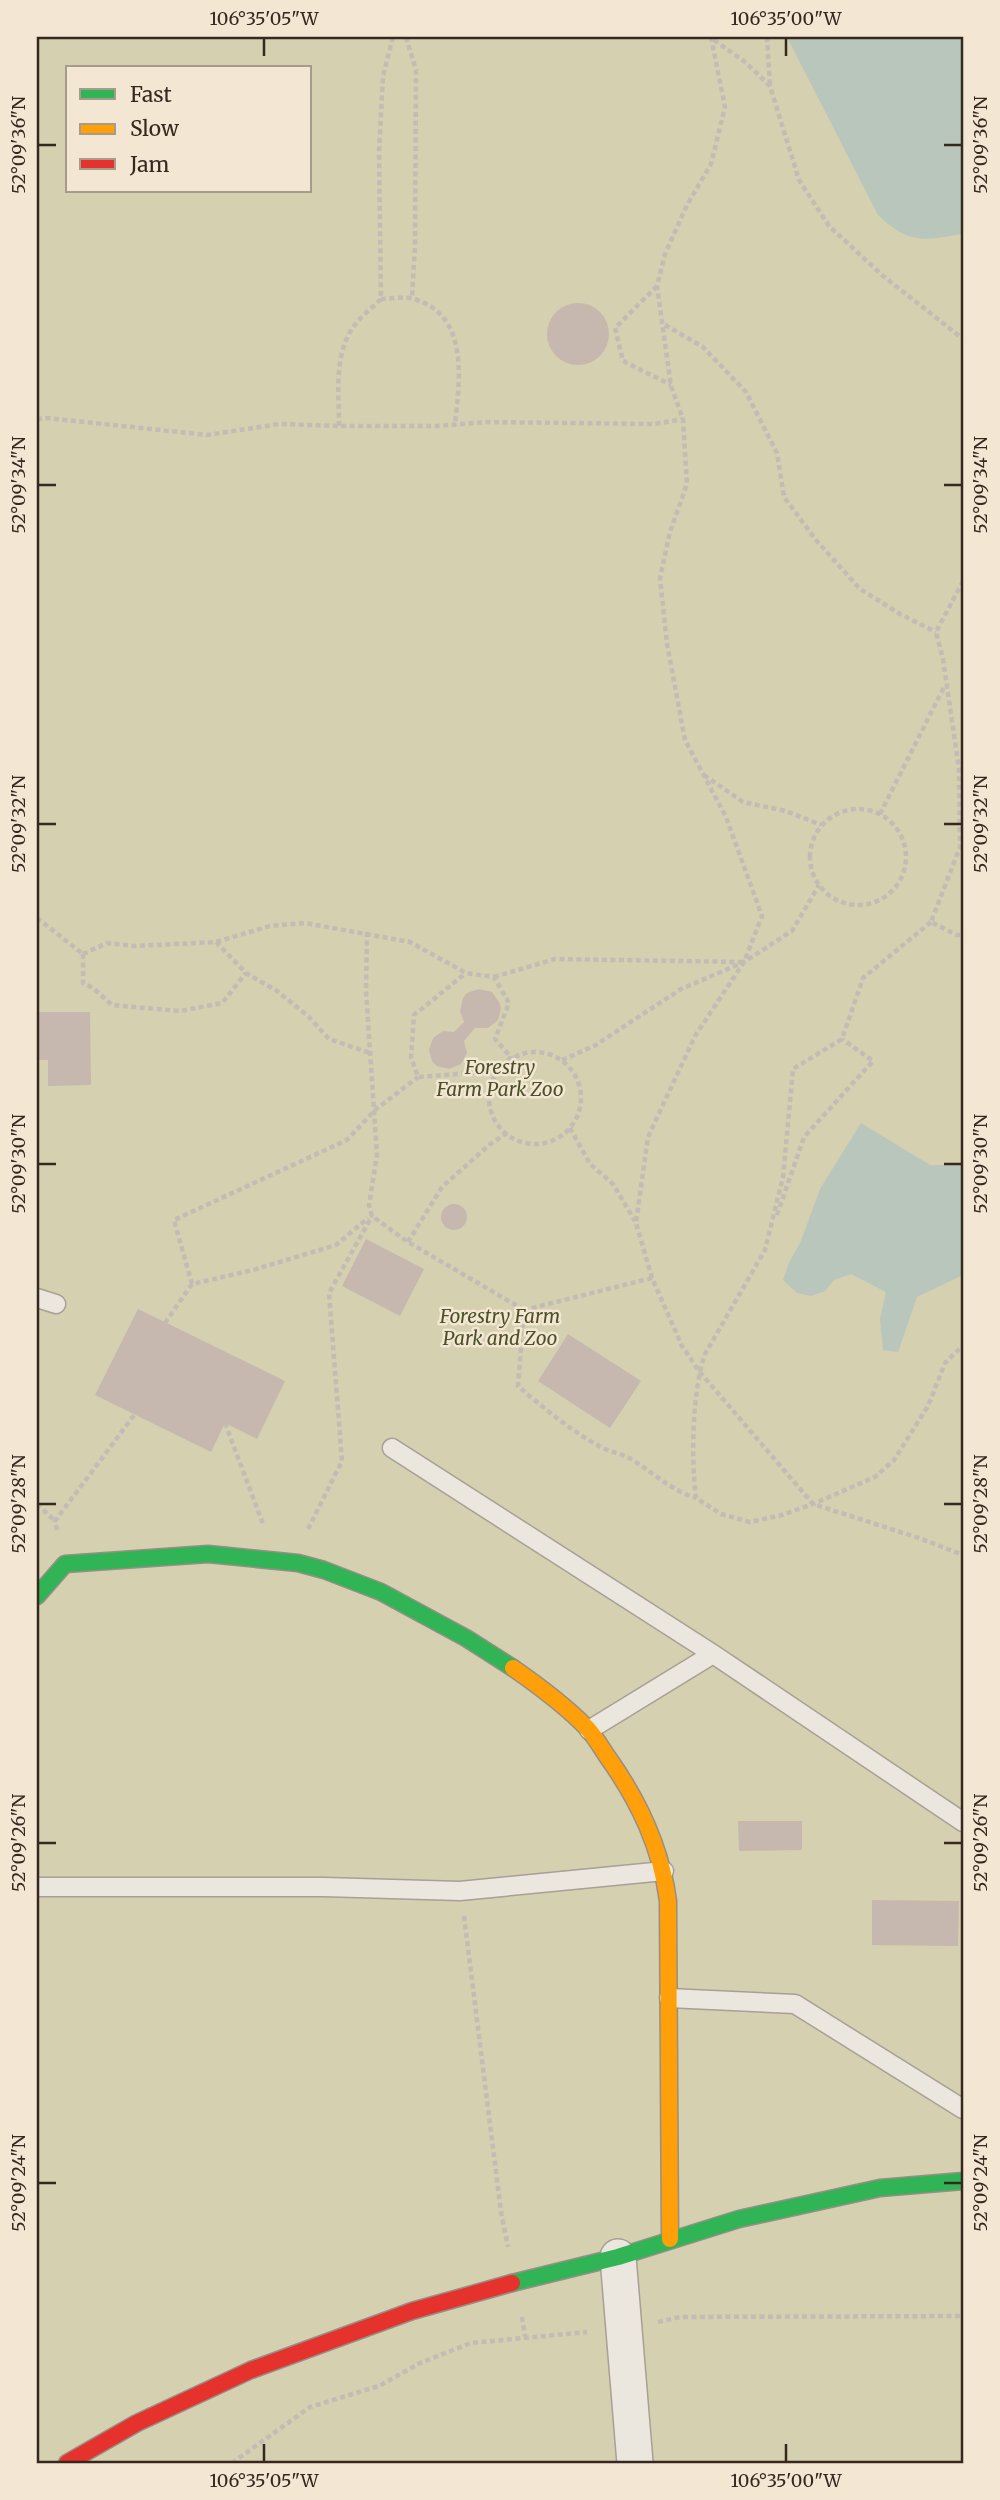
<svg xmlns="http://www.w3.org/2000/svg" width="1000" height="2500" viewBox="0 0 1000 2500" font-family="Merriweather,serif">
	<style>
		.green { fill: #d4d0b0; fill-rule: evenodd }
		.water { fill: #b8c6bc }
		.building { fill: #c6b8ae }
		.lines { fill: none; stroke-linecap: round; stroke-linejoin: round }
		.lane-casing { stroke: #a89f96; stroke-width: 21 }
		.street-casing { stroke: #a89f96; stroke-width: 38 }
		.fast-casing { stroke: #978f86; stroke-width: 19 }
		.slow-casing { stroke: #978f86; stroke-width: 19 }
		.jam-casing { stroke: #978f86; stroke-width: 19 }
		.path { stroke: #c3bcb5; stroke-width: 4.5; stroke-dasharray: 5 3.5; stroke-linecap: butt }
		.lane { stroke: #ebe6de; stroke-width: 18 }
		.street { stroke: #ebe6de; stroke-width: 35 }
		.fast { stroke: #30b455; stroke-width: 16 }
		.slow { stroke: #ff9f0a; stroke-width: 16 }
		.jam { stroke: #e5322d; stroke-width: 16 }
		.ticks { fill: none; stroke: #36281f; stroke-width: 2.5 }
		.labels { text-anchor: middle; stroke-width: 5; stroke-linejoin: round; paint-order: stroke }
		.park-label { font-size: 19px; font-style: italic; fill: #4a5127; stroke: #f3e7d4 }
		.neatline { fill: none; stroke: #36281f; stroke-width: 2.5 }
		.ticks-label { font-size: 18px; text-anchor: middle; fill: #36281f }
	</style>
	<rect width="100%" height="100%" fill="#e3dacd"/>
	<!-- green -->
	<path class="green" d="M 37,37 L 963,37 L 963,2463 L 37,2463 ZM 68,68 L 310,68 L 310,191 L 68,191 Z"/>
	<!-- water -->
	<path class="water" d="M 787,37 L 963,37 L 963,232 L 961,234 C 922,241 909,244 878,215 Z
		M 861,1123 L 930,1165 L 963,1165 L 963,1275 L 917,1297 L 898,1352 L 883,1350 L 880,1319 L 886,1292 L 851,1274 L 834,1280 L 825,1291 L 811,1296 L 797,1293 L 783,1280 L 789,1263 L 801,1241 L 820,1189 Z"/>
	<!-- building -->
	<path class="building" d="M547 334a31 31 0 1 1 62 0a31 31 0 1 1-62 0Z
		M 479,989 L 492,992 L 499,1002 L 501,1008 L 498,1020 L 488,1028 L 475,1028 L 464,1041 L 467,1053 L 461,1064 L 449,1069 L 437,1066 L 432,1061 L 429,1050 L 433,1038 L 443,1031 L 454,1032 L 464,1022 L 460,1011 L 463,998 L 467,993 Z
		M 37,1012 L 90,1012 L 91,1085 L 48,1086 L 48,1060 L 38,1060 Z
		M441 1217a13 13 0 1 1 26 0a13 13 0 1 1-26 0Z
		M 366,1239 L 424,1269 L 400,1316 L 342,1286 Z
		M 138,1309 L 285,1381 L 257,1439 L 225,1423 L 211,1452 L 95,1395 Z
		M 568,1334 L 641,1381 L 610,1428 L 538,1381 Z
		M 738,1821 L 802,1821 L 802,1850 L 739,1851 Z
		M 872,1900 L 959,1901 L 958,1946 L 872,1945 Z"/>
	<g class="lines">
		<defs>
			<path id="lane" d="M 37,1298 L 56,1304
				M 392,1448 L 713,1654 L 963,1822
				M 589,1730 L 713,1654
				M 37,1887 L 324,1887 L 460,1891 L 664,1871
				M 669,1998 L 795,2004 L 963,2109"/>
			<path id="street" d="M 618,2257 L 635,2463"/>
			<path id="fast" d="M 37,1596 L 65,1564 L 208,1554 L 298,1563 L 324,1570 L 381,1592 L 466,1638 L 513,1668
				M 512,2283 L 618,2257 L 739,2219 L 880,2188 L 963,2181"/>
			<path id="slow" d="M 513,1668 C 539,1686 565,1705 588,1729 C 596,1738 602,1749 609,1759 C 640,1803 661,1848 668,1901 L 670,2239"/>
			<path id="jam" d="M 67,2463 L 137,2423 L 251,2370 L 412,2311 L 512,2283"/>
		</defs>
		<!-- lane casing -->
		<use href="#lane" class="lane-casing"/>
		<!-- street casing -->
		<use href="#street" class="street-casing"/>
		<!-- fast casing -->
		<use href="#fast" class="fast-casing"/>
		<!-- slow casing -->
		<use href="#slow" class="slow-casing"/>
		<!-- jam casing -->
		<use href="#jam" class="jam-casing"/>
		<!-- path -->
		<path class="path" d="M 406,37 L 416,70 L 415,246 L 412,298
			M 711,37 L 725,107 L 711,164 L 687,205 L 665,254 L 657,286 L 671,386 L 683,419 L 687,484 L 670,532 L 660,578 L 667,644 L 685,740 L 726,817 L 762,916 L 744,962 L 695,1036 L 648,1137 L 636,1223 L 652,1278 L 682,1346 L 699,1371 L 813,1504 L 919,1538 L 963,1555
			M 767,37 L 770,85
			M 714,40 L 745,62 L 770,86 L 799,180 L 829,226 L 882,275 L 963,339
			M 657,286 L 615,328 L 623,361 L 671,385
			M 381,299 C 391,299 404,296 414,299 C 469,315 460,379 455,424
			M 665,325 L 703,347 L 746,392 L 777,453 L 784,497 L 816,540 L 860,589 L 900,614 L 936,632
			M 37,419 L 47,418 L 207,435 L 279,424 L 339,426 L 436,426 L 487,422 L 655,424 L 683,419
			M 339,426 C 339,391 333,351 357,322 C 364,314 373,307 381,299 L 379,152 L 383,76 L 393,37
			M 963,581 L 936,632 L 943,659 L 959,769 L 960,847 L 931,922 L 957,935 L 963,935
			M 704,775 L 743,802 L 786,811 L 821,825
			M810 857a48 48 0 1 1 96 0a48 48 0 1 1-96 0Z
			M 880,814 L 945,685
			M 37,918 L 83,954
			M 931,922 L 863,978 L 842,1039 L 793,1069 L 783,1177 L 765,1250 L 705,1354 C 692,1392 691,1457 696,1498 L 721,1514 L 750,1522 L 782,1515 L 813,1504 L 875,1477 L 894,1460 L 928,1406 L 945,1363 L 963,1345
			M 367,932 L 366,991 L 377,1155 L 369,1205 L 372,1216 L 408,1242 L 524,1310
			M 216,942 L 246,973 L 277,991 L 308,1016 L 329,1039 L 370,1053
			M 83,954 L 107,943 L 134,946 L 216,942 L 270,926 L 305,923 L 410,942 L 466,973 L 494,977 L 509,1003 L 495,1039 L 511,1057 L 497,1071 L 418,1077 L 411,1057 L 414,1015 L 466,973
			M 83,954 L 83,983 L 93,988 L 112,1005 L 180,1011 L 222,1003 L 246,973
			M 494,977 L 555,959 L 742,962
			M489 1098a46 46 0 1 1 92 0a46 46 0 1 1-92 0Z
			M 562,1060 L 594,1046 L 681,989 L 744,962 L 792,931 L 819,885
			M 570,1128 L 590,1164 L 613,1184 L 635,1221
			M 777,1215 L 804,1137 L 873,1061 L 842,1039
			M 408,1242 L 442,1187 L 489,1145 L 507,1133
			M 652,1278 L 524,1310 L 518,1386 C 542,1407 574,1433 601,1447 C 611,1452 622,1454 631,1459 C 654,1473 670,1490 696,1498
			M 192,1284 L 174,1220 L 347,1140 L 375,1110 L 418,1077
			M 165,1323 L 192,1284 L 253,1270 L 336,1245 L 368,1218
			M 225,1423 L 263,1524
			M 37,1504 L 55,1521
			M 308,1529 L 342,1461 L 329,1293 L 372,1216
			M 57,1530 L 55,1521 L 135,1414
			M 464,1916 L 501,2212 L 508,2247
			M 522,2317 L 525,2336
			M 658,2322 L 680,2317 L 963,2316
			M 232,2463 L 310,2407 L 379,2386 L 420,2363 L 471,2343 L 587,2332"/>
		<!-- lane -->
		<use href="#lane" class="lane"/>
		<!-- street -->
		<use href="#street" class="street"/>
		<!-- fast -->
		<use href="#fast" class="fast"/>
		<!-- slow -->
		<use href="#slow" class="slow"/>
		<!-- jam -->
		<use href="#jam" class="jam"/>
	</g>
	<!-- ticks -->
	<path class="ticks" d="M 264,38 L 264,56M 786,38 L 786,56M 38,145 L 56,145M 944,145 L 962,145M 38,485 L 56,485M 944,485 L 962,485M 38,824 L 56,824M 944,824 L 962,824M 38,1164 L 56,1164M 944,1164 L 962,1164M 38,1504 L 56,1504M 944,1504 L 962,1504M 38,1843 L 56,1843M 944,1843 L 962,1843M 38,2183 L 56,2183M 944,2183 L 962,2183M 264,2444 L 264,2462M 786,2444 L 786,2462"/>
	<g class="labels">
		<!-- park labels -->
		<g class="park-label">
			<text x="500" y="1074">Forestry<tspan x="500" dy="22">Farm Park Zoo</tspan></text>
			<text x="500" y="1323">Forestry Farm<tspan x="500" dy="22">Park and Zoo</tspan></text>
		</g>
	</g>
	<!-- border -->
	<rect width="1000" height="2500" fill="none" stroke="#f3e7d4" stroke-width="77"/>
	<!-- legend -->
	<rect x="66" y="66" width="245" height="126" fill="#f3e7d4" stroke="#a79b8c" stroke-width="2"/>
	<rect x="80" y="89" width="35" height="10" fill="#30b455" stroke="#a79b8c" stroke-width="2"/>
	<text x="130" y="102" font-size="21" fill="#36281f">Fast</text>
	<rect x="80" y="124" width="35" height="10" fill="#ff9f0a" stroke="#a79b8c" stroke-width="2"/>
	<text x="130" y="136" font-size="21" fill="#36281f">Slow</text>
	<rect x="80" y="159" width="35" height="10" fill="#e5322d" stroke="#a79b8c" stroke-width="2"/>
	<text x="130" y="172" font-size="21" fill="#36281f">Jam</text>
	<rect x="38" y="38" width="924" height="2424" class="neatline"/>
	<g class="ticks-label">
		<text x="264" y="25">106°35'05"W</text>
		<text x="786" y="25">106°35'00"W</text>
		<text transform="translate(19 145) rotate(-90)" y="6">52°09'36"N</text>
		<text transform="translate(981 145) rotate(-90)" y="6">52°09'36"N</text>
		<text transform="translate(19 485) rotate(-90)" y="6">52°09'34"N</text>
		<text transform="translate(981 485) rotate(-90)" y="6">52°09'34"N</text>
		<text transform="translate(19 824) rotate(-90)" y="6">52°09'32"N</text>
		<text transform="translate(981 824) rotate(-90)" y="6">52°09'32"N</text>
		<text transform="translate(19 1164) rotate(-90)" y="6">52°09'30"N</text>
		<text transform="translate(981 1164) rotate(-90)" y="6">52°09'30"N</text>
		<text transform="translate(19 1504) rotate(-90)" y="6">52°09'28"N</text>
		<text transform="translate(981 1504) rotate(-90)" y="6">52°09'28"N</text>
		<text transform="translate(19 1843) rotate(-90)" y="6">52°09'26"N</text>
		<text transform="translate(981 1843) rotate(-90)" y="6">52°09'26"N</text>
		<text transform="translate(19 2183) rotate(-90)" y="6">52°09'24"N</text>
		<text transform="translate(981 2183) rotate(-90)" y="6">52°09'24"N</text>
		<text x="264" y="2487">106°35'05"W</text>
		<text x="786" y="2487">106°35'00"W</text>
	</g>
</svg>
